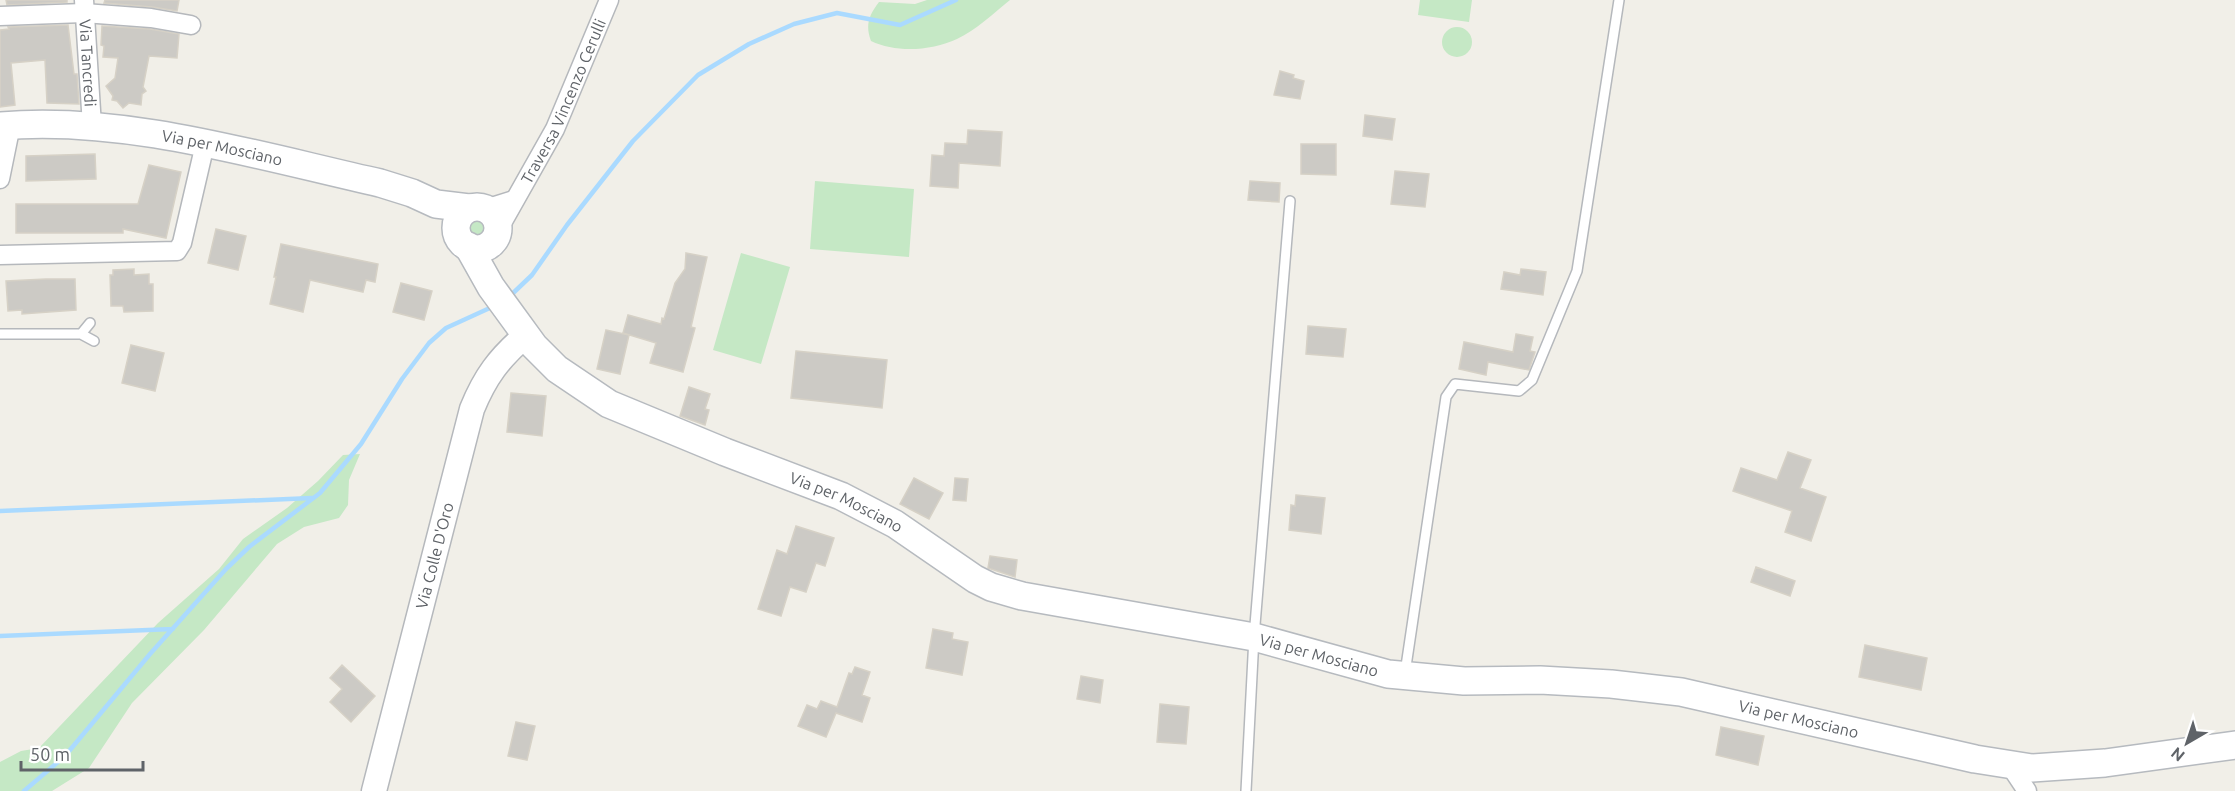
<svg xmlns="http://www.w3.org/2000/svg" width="2235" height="791" viewBox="0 0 2235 791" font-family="Ubuntu,sans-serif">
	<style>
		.green { fill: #c5e8c5 }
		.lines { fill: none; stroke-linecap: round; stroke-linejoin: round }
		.stream { stroke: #aadaff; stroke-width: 4.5 }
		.building { fill: #cccac5; stroke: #d6d1c6; stroke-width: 1.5 }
		.service-casing { stroke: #b5b8bc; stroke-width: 12 }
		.minor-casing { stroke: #b5b8bc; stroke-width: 21 }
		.tertiary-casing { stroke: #b5b8bc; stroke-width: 27 }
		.secondary-casing { stroke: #b6babf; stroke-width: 30 }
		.service { stroke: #fff; stroke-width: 9 }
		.minor { stroke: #fff; stroke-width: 18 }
		.tertiary { stroke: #fff; stroke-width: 24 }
		.secondary { stroke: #fff; stroke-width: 27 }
		.labels { text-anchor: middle; stroke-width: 5; stroke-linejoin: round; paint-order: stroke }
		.street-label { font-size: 16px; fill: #5f6368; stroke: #fff }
	</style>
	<rect width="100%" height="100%" fill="#f1efe8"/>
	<!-- green -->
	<path class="green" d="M 927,0 L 1010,0 C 994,13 976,30 957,39 C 931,51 896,53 871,41 C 865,25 869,15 879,2 L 915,4 Z
		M 1420,0 L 1472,0 L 1469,22 L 1418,15 Z
		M1442 42a15 15 0 1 1 30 0a15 15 0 1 1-30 0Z
		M 815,181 L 914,189 L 909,257 L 810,249 Z
		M465 227a12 12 0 1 1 24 0a12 12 0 1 1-24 0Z
		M 741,253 L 790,267 L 761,364 L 713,350 Z
		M 360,454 L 349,480 L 348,505 L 339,518 L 304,527 L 277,544 L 204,630 L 132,703 L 89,768 L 52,791 L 0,791 L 0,762 L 21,751 L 39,748 L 158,623 L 219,569 L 243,539 L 287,508 L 318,481 L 343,455 Z"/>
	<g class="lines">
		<!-- stream -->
		<path class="stream" d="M 510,296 L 532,275 L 567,225 L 633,141 L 698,75 L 749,44 L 794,24 L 837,13 L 900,25 L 956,0
			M 0,511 L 312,498
			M 0,636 L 173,629
			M 24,791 L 65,756 L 150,654 L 226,569 L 249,547 L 320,493 L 361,444 L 402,379 L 429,343 L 446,328 L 492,307"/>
	</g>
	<!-- building -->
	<path class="building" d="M 6,0 L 67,0 L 67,2 L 7,5 Z
		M 105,0 L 179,0 L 177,11 L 152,7 L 104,3 Z
		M 68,25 L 74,74 L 77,74 L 79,104 L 47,103 L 45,60 L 11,63 L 15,105 L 0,107 L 0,30 L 9,29 L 8,27 Z
		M 102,26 L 150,29 L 179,34 L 177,58 L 149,56 L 143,87 L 146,91 L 142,94 L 141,105 L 129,103 L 123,108 L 117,101 L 112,100 L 113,96 L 106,86 L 115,78 L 118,58 L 103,57 L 104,46 L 101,45 Z
		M 1280,71 L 1294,75 L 1293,78 L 1304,81 L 1300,99 L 1274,95 Z
		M 1365,115 L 1395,119 L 1392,140 L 1363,136 Z
		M 968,130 L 1002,132 L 1000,166 L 959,163 L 958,188 L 930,186 L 932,155 L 944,156 L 945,143 L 967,144 Z
		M 1301,144 L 1336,144 L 1336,175 L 1301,174 Z
		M 95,154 L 96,179 L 26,181 L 26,156 Z
		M 149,165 L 181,172 L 166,238 L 123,229 L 123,233 L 16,233 L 16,204 L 138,204 Z
		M 1395,171 L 1429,174 L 1425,207 L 1391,204 Z
		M 1250,181 L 1280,183 L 1279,202 L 1248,200 Z
		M 216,229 L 246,236 L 238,270 L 208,263 Z
		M 281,244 L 378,264 L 375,282 L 366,280 L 363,292 L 310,280 L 303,312 L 270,304 L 276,277 L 274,277 Z
		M 686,253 L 707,257 L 691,327 L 695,328 L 683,372 L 650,363 L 656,343 L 623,333 L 628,315 L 661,324 L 662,318 L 664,319 L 675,283 L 685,269 Z
		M 134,269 L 134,275 L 149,274 L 149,284 L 153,284 L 153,311 L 124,312 L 123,306 L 111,306 L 110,275 L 113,275 L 113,270 Z
		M 1521,269 L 1546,272 L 1543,295 L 1501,289 L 1504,272 L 1520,275 Z
		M 46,279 L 75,279 L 76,310 L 22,314 L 22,310 L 8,311 L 6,281 Z
		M 401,283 L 432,291 L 424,320 L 393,312 Z
		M 1308,326 L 1346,329 L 1343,357 L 1306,354 Z
		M 606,330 L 629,335 L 620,374 L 597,369 Z
		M 1516,334 L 1533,337 L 1530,351 L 1535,352 L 1529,370 L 1488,362 L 1486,375 L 1459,369 L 1464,342 L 1513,352 Z
		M 131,345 L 164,353 L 155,391 L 122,383 Z
		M 796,351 L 887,360 L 882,408 L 791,398 Z
		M 689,387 L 710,394 L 705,409 L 709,410 L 705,425 L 680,416 Z
		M 511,393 L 546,396 L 542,436 L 507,432 Z
		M 1788,452 L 1811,460 L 1800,488 L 1826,497 L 1811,541 L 1785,532 L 1792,511 L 1733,491 L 1741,468 L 1777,480 Z
		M 914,478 L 943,493 L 929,519 L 900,504 Z
		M 955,478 L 968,479 L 966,501 L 953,500 Z
		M 1296,495 L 1325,498 L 1321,534 L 1289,530 L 1291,505 L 1295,506 Z
		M 796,526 L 834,538 L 825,566 L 816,563 L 806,592 L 790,587 L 781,616 L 758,609 L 777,550 L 787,554 Z
		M 990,556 L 1017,560 L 1015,577 L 988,568 Z
		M 1756,567 L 1795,581 L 1790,596 L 1751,582 Z
		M 933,629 L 953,633 L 952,639 L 968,642 L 962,675 L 926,668 Z
		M 1865,645 L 1927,658 L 1921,690 L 1859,677 Z
		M 342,665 L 375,696 L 351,722 L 330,702 L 342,689 L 330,678 Z
		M 855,667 L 870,672 L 862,695 L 870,698 L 862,722 L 836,713 L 826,737 L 798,726 L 807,705 L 817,709 L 821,701 L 837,707 L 849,673 L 852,674 Z
		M 1081,676 L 1103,680 L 1100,703 L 1077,699 Z
		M 1160,704 L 1189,707 L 1186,744 L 1157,742 Z
		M 516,722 L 535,726 L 527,760 L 508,756 Z
		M 1721,727 L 1764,736 L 1758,765 L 1716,755 Z"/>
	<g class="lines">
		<defs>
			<path id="service" d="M 0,334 L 81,334 L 90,323
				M 81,334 L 94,341
				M 1405,673 L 1446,397 L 1455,384 L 1519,391 L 1532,380 L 1577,271 L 1619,0
				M 1246,791 L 1254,637 L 1290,201"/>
			<g id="minor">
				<path id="s1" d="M 84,0 L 92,126"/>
				<path d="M 0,16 L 84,13 L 151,18 L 191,25"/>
				<path d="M 0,179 L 11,125"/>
				<path d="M 485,209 L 514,200"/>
				<path id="s2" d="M 497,232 L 555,129 L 609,0"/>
				<path d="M 0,255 L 177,251 L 182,243 L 205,144"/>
				<path d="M 2009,764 L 2027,791"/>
			</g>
			<g id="tertiary">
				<path id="s3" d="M 374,791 L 472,409 C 485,377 499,358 526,335"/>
			</g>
			<g id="secondary">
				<path id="s4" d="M 0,126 C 125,115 258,156 380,183 L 412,193 L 436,204 L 469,208"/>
				<circle cx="477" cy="228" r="21"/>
				<path id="s5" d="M 468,246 L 491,287 L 534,346 L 557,369 L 609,404 L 725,452 L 841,496 L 895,524 L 975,579 L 991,587 L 1022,596 L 1254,637 L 1388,674 L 1464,681 L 1540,680 L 1611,684 L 1681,692 L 1975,759 L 2032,768 L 2105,763 L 2235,745"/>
			</g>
		</defs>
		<!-- service casing -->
		<use href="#service" class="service-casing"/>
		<!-- minor casing -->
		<use href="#minor" class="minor-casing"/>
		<!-- tertiary casing -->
		<use href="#tertiary" class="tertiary-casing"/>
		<!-- secondary casing -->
		<use href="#secondary" class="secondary-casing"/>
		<!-- service -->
		<use href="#service" class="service"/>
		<!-- minor -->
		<use href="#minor" class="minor"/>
		<!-- tertiary -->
		<use href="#tertiary" class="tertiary"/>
		<!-- secondary -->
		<use href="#secondary" class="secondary"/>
	</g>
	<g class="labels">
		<!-- street labels -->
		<g class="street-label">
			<text dy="6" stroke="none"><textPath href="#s1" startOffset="63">Via Tancredi</textPath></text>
			<text dy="6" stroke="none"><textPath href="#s2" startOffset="147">Traversa Vincenzo Cerulli</textPath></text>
			<text dy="6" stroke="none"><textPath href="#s4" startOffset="224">Via per Mosciano</textPath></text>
			<text dy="6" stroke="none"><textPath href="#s5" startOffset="472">Via per Mosciano</textPath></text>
			<text dy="6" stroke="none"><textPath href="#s3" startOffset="243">Via Colle D'Oro</textPath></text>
			<text dy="6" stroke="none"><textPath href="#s5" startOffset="976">Via per Mosciano</textPath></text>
			<text dy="6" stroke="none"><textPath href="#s5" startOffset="1462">Via per Mosciano</textPath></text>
		</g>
	</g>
	<!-- north arrow -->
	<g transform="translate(2187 743) rotate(219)" stroke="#ffffff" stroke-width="4.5" paint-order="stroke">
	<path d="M0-4.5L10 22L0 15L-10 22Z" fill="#5f6368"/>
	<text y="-9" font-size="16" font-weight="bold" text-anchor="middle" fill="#5f6368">N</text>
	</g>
	<!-- scale -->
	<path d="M21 761v9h122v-9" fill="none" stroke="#5f6368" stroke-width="3"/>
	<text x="30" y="761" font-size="18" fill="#5f6368" stroke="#ffffff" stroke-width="4.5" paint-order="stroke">50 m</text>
</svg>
